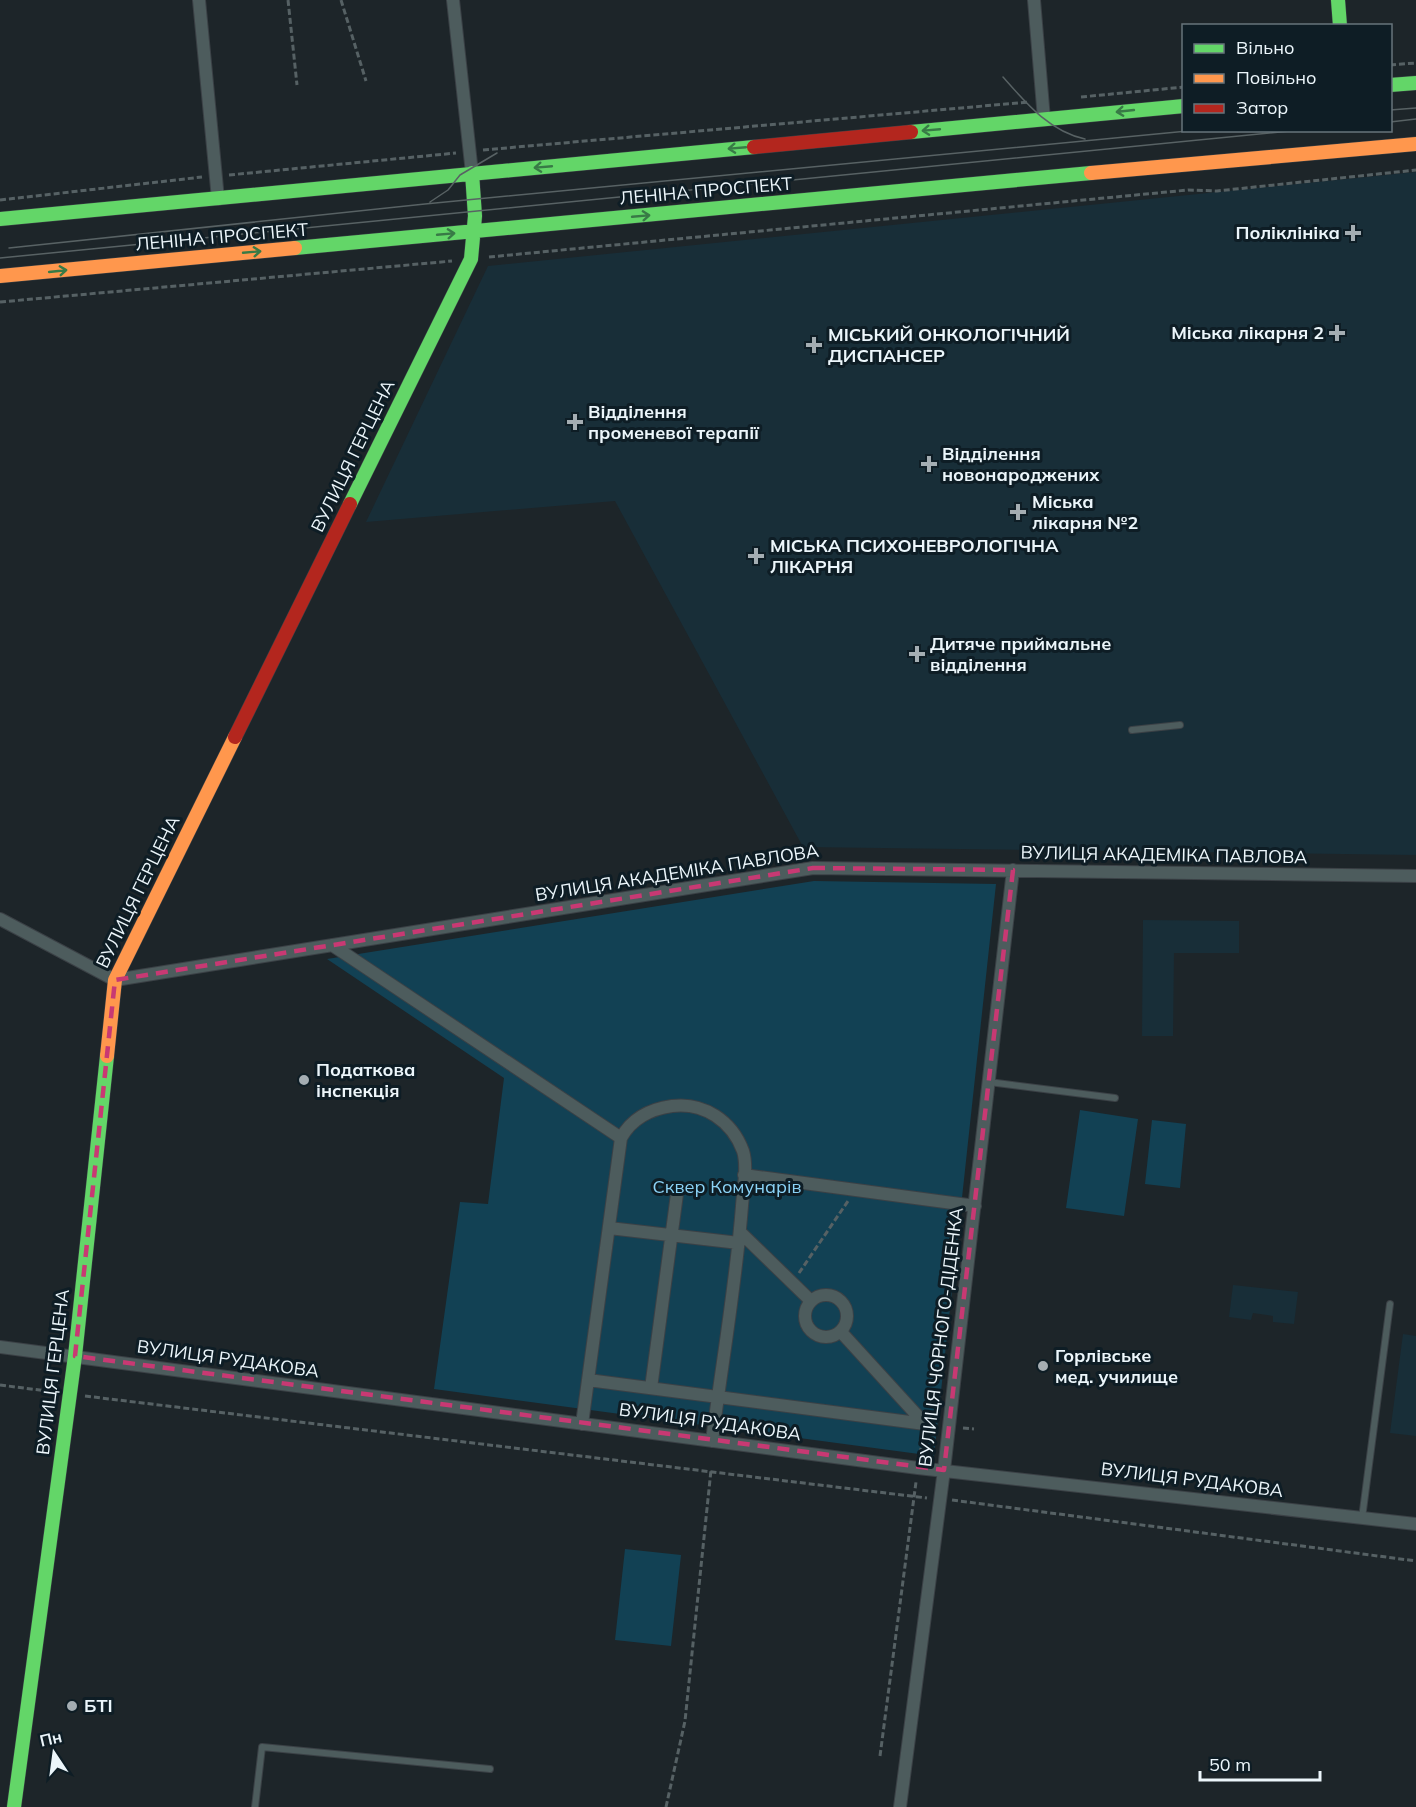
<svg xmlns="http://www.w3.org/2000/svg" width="1416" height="1807" viewBox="0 0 1416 1807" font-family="Mulish,sans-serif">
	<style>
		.built { fill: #182e38 }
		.green { fill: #124154 }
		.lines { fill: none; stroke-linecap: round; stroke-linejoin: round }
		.lane-casing { stroke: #3b4146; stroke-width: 8 }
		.street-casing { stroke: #3b4146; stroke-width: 14 }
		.fast-casing { stroke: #3b4146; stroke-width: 15 }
		.slow-casing { stroke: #3b4146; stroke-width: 15 }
		.jam-casing { stroke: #3b4146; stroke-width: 15 }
		.path { stroke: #566164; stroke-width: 3; stroke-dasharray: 6 3; stroke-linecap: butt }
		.lane { stroke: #4d5c5d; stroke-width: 6 }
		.street { stroke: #4d5c5d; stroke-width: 12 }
		.fast { stroke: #63d668; stroke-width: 14 }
		.slow { stroke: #ff974d; stroke-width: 14 }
		.jam { stroke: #b3261e; stroke-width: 14 }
		.tram { stroke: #586264; stroke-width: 1.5 }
		.oneway { stroke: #387a46 }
		.marked { fill: none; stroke: #c83973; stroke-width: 4.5; stroke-dasharray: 12 8; stroke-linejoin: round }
		.poi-dot { fill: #a4adb2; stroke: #0e1d25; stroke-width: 2 }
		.labels { text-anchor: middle; stroke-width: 6; stroke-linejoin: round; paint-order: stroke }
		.street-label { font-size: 18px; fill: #ecf6fb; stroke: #0e1d25 }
		.poi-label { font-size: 18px; font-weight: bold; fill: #ecf6fb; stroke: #0e1d25; text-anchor: start }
		.park-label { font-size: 18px; fill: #8bd3f7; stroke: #0e1d25 }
	</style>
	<rect width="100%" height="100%" fill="#1d2529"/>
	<!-- built -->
	<path class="built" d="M 1416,172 L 1416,855 L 803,847 L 615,501 L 366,522 L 488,266 Z
		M 1143,920 L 1239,921 L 1239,953 L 1174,953 L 1173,1036 L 1142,1036 Z
		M 1233,1285 L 1298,1292 L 1294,1324 L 1273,1322 L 1273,1316 L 1253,1313 L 1251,1320 L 1229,1317 Z
		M 1403,1334 L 1416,1336 L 1416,1436 L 1390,1433 Z"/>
	<!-- green -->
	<path class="green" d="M 814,881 L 996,884 L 934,1456 L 434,1389 L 460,1202 L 488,1204 L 504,1078 L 327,959 Z
		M 1080,1110 L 1138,1119 L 1124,1216 L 1066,1208 Z
		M 1152,1120 L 1186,1124 L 1180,1188 L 1145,1184 Z
		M 625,1549 L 681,1555 L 671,1646 L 615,1640 Z"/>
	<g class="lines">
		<defs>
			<path id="lane" d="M 1132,730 L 1180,725
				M 989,1082 L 1115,1098
				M 1362,1518 L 1390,1304
				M 255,1807 L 262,1747 L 490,1769"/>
			<path id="street" d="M 199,0 L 218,199
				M 453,0 L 472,173
				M 1034,0 L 1044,119
				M 0,919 L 115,980 L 813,868 L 1416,876
				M 332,945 L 621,1138
				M 744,1175 L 975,1206
				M 609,1228 L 739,1243
				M 740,1232 L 811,1301
				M805 1316a21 21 0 1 1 42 0a21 21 0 1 1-42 0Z
				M 841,1332 L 925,1424
				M 0,1347 L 918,1468 L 1416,1524
				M 588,1380 L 925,1424
				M 651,1388 L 677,1194
				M 582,1424 L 621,1138 C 632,1118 650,1109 672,1106 C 704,1102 732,1121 743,1151 C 748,1167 743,1190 742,1206 C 736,1284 722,1363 712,1441
				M 900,1807 L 944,1470 L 1013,870"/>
			<path id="fast" d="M 1338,0 L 1340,26
				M 1390,85 L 1416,83
				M 911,132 L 1184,106
				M 0,219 L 754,147
				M 295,248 L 1091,173
				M 350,504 L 471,259 L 475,216 L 472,173
				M 14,1807 L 75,1356 L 107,1056"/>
			<path id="slow" d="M 1091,173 L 1416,144
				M 0,276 L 295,248
				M 107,1056 L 115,980 L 235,737"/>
			<path id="jam" d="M 754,147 L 911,132
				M 235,737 L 350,504"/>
		</defs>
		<!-- lane casing -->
		<use href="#lane" class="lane-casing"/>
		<!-- street casing -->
		<use href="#street" class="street-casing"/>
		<!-- fast casing -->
		<use href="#fast" class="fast-casing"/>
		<!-- slow casing -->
		<use href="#slow" class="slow-casing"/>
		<!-- jam casing -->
		<use href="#jam" class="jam-casing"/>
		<!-- path -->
		<path class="path" d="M 288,0 L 297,85
			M 341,0 L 366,81
			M 1390,65 L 1416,63
			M 1081,97 L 1184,87
			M 483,150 L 1029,102
			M 229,175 L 456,153
			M 0,200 L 202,177
			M 489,257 L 1188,190 L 1217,191 L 1416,170
			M 0,302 L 452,261
			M 799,1273 L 848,1201
			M 0,1385 L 55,1392
			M 85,1396 L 927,1498
			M 963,1428 L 974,1429
			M 920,1454 L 923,1437
			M 952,1500 L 1416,1561
			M 880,1756 L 916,1482
			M 666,1807 L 685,1721 L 711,1470"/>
		<!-- lane -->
		<use href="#lane" class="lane"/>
		<!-- street -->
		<use href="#street" class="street"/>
		<!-- fast -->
		<use href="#fast" class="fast"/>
		<!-- slow -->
		<use href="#slow" class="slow"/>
		<!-- jam -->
		<use href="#jam" class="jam"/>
		<!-- tram -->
		<path class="tram" d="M 1003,77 C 1026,103 1049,131 1085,139
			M 1390,110 L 1416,108
			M 1390,122 L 1416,119
			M 430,202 L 448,190 L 460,175 L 497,153
			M 9,248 L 425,204 L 1198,130
			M 0,258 L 1300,130"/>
	</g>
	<!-- one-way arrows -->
	<defs><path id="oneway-shaft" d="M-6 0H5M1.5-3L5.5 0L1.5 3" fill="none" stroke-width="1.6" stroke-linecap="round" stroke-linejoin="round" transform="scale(1.5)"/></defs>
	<g class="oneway">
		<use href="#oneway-shaft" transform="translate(1125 111) rotate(174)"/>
		<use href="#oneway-shaft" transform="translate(931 130) rotate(175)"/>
		<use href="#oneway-shaft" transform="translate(737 148) rotate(175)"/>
		<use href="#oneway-shaft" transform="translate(543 167) rotate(175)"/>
		<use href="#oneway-shaft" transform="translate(641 216) rotate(-5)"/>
		<use href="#oneway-shaft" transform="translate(446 234) rotate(-5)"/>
		<use href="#oneway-shaft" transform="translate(252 252) rotate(-5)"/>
		<use href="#oneway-shaft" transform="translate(58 271) rotate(-6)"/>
	</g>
	<!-- marked area -->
	<path class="marked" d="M 813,868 L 1013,870 L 944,1470 L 75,1356 L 115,980 Z"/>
	<!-- markers -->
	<g class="poi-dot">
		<path d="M1350 224h6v6h6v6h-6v6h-6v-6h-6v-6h6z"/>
		<path d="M1334 324h6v6h6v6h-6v6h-6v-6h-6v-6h6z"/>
		<path d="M811 336h6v6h6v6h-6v6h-6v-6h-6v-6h6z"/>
		<path d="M572 413h6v6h6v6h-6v6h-6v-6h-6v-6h6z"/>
		<path d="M926 455h6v6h6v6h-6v6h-6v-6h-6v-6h6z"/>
		<path d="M1015 503h6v6h6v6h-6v6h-6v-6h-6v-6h6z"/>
		<path d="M753 547h6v6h6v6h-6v6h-6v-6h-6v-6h6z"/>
		<path d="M914 645h6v6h6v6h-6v6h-6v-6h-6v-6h6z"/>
		<circle cx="304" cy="1080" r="6"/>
		<circle cx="1043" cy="1366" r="6"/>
		<circle cx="72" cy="1706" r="6"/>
	</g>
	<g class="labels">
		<!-- street labels -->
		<g class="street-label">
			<text transform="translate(706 191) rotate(-5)" y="6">ЛЕНІНА ПРОСПЕКТ</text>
			<text transform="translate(222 237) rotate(-5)" y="6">ЛЕНІНА ПРОСПЕКТ</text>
			<text transform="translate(353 456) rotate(-64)" y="6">ВУЛИЦЯ ГЕРЦЕНА</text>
			<text transform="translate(1164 855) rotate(1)" y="6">ВУЛИЦЯ АКАДЕМІКА ПАВЛОВА</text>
			<text transform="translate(677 873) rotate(-9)" y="6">ВУЛИЦЯ АКАДЕМІКА ПАВЛОВА</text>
			<text transform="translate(138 892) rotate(-64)" y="6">ВУЛИЦЯ ГЕРЦЕНА</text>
			<text transform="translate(941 1337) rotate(-83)" y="6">ВУЛИЦЯ ЧОРНОГО-ДІДЕНКА</text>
			<text transform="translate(228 1359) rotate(8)" y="6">ВУЛИЦЯ РУДАКОВА</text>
			<text transform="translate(53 1372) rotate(-83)" y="6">ВУЛИЦЯ ГЕРЦЕНА</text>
			<text transform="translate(710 1422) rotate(8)" y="6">ВУЛИЦЯ РУДАКОВА</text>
			<text transform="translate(1192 1480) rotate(7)" y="6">ВУЛИЦЯ РУДАКОВА</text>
		</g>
		<!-- poi labels -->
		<g class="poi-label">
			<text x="1340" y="239" text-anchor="end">Поліклініка</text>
			<text x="1324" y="339" text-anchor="end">Міська лікарня 2</text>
			<text x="828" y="341">МІСЬКИЙ ОНКОЛОГІЧНИЙ<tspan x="828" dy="21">ДИСПАНСЕР</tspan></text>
			<text x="588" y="418">Відділення<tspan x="588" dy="21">променевої терапії</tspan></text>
			<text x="942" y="460">Відділення<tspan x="942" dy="21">новонароджених</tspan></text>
			<text x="1032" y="508">Міська<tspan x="1032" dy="21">лікарня №2</tspan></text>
			<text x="770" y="552">МІСЬКА ПСИХОНЕВРОЛОГІЧНА<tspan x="770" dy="21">ЛІКАРНЯ</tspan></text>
			<text x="930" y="650">Дитяче приймальне<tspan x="930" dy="21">відділення</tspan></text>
			<text x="316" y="1076">Податкова<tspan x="316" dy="21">інспекція</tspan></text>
			<text x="1055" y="1362">Горлівське<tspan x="1055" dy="21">мед. училище</tspan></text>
			<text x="84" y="1712">БТІ</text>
		</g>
		<!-- park labels -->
		<g class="park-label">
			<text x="727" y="1193">Сквер Комунарів</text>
		</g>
	</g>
	<!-- legend -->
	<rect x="1182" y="24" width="210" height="108" fill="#0e1d25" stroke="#67747b" stroke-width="1.5"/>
	<rect x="1194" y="44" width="30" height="9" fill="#63d668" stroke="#67747b" stroke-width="1.5"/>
	<text x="1236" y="54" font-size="18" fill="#ecf6fb">Вільно</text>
	<rect x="1194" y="74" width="30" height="9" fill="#ff974d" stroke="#67747b" stroke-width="1.5"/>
	<text x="1236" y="84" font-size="18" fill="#ecf6fb">Повільно</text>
	<rect x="1194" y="104" width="30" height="9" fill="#b3261e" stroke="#67747b" stroke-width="1.5"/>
	<text x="1236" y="114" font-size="18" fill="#ecf6fb">Затор</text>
	<!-- north arrow -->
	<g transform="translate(54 1753) rotate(347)" stroke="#0e1d25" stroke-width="4.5" paint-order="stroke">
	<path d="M0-4.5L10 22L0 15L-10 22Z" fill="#ecf6fb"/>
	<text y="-9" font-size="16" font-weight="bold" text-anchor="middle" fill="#ecf6fb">Пн</text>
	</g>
	<!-- scale -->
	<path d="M1200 1771v9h120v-9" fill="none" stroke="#ecf6fb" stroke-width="3"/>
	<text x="1209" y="1771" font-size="18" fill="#ecf6fb" stroke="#0e1d25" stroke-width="4.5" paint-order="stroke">50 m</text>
</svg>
